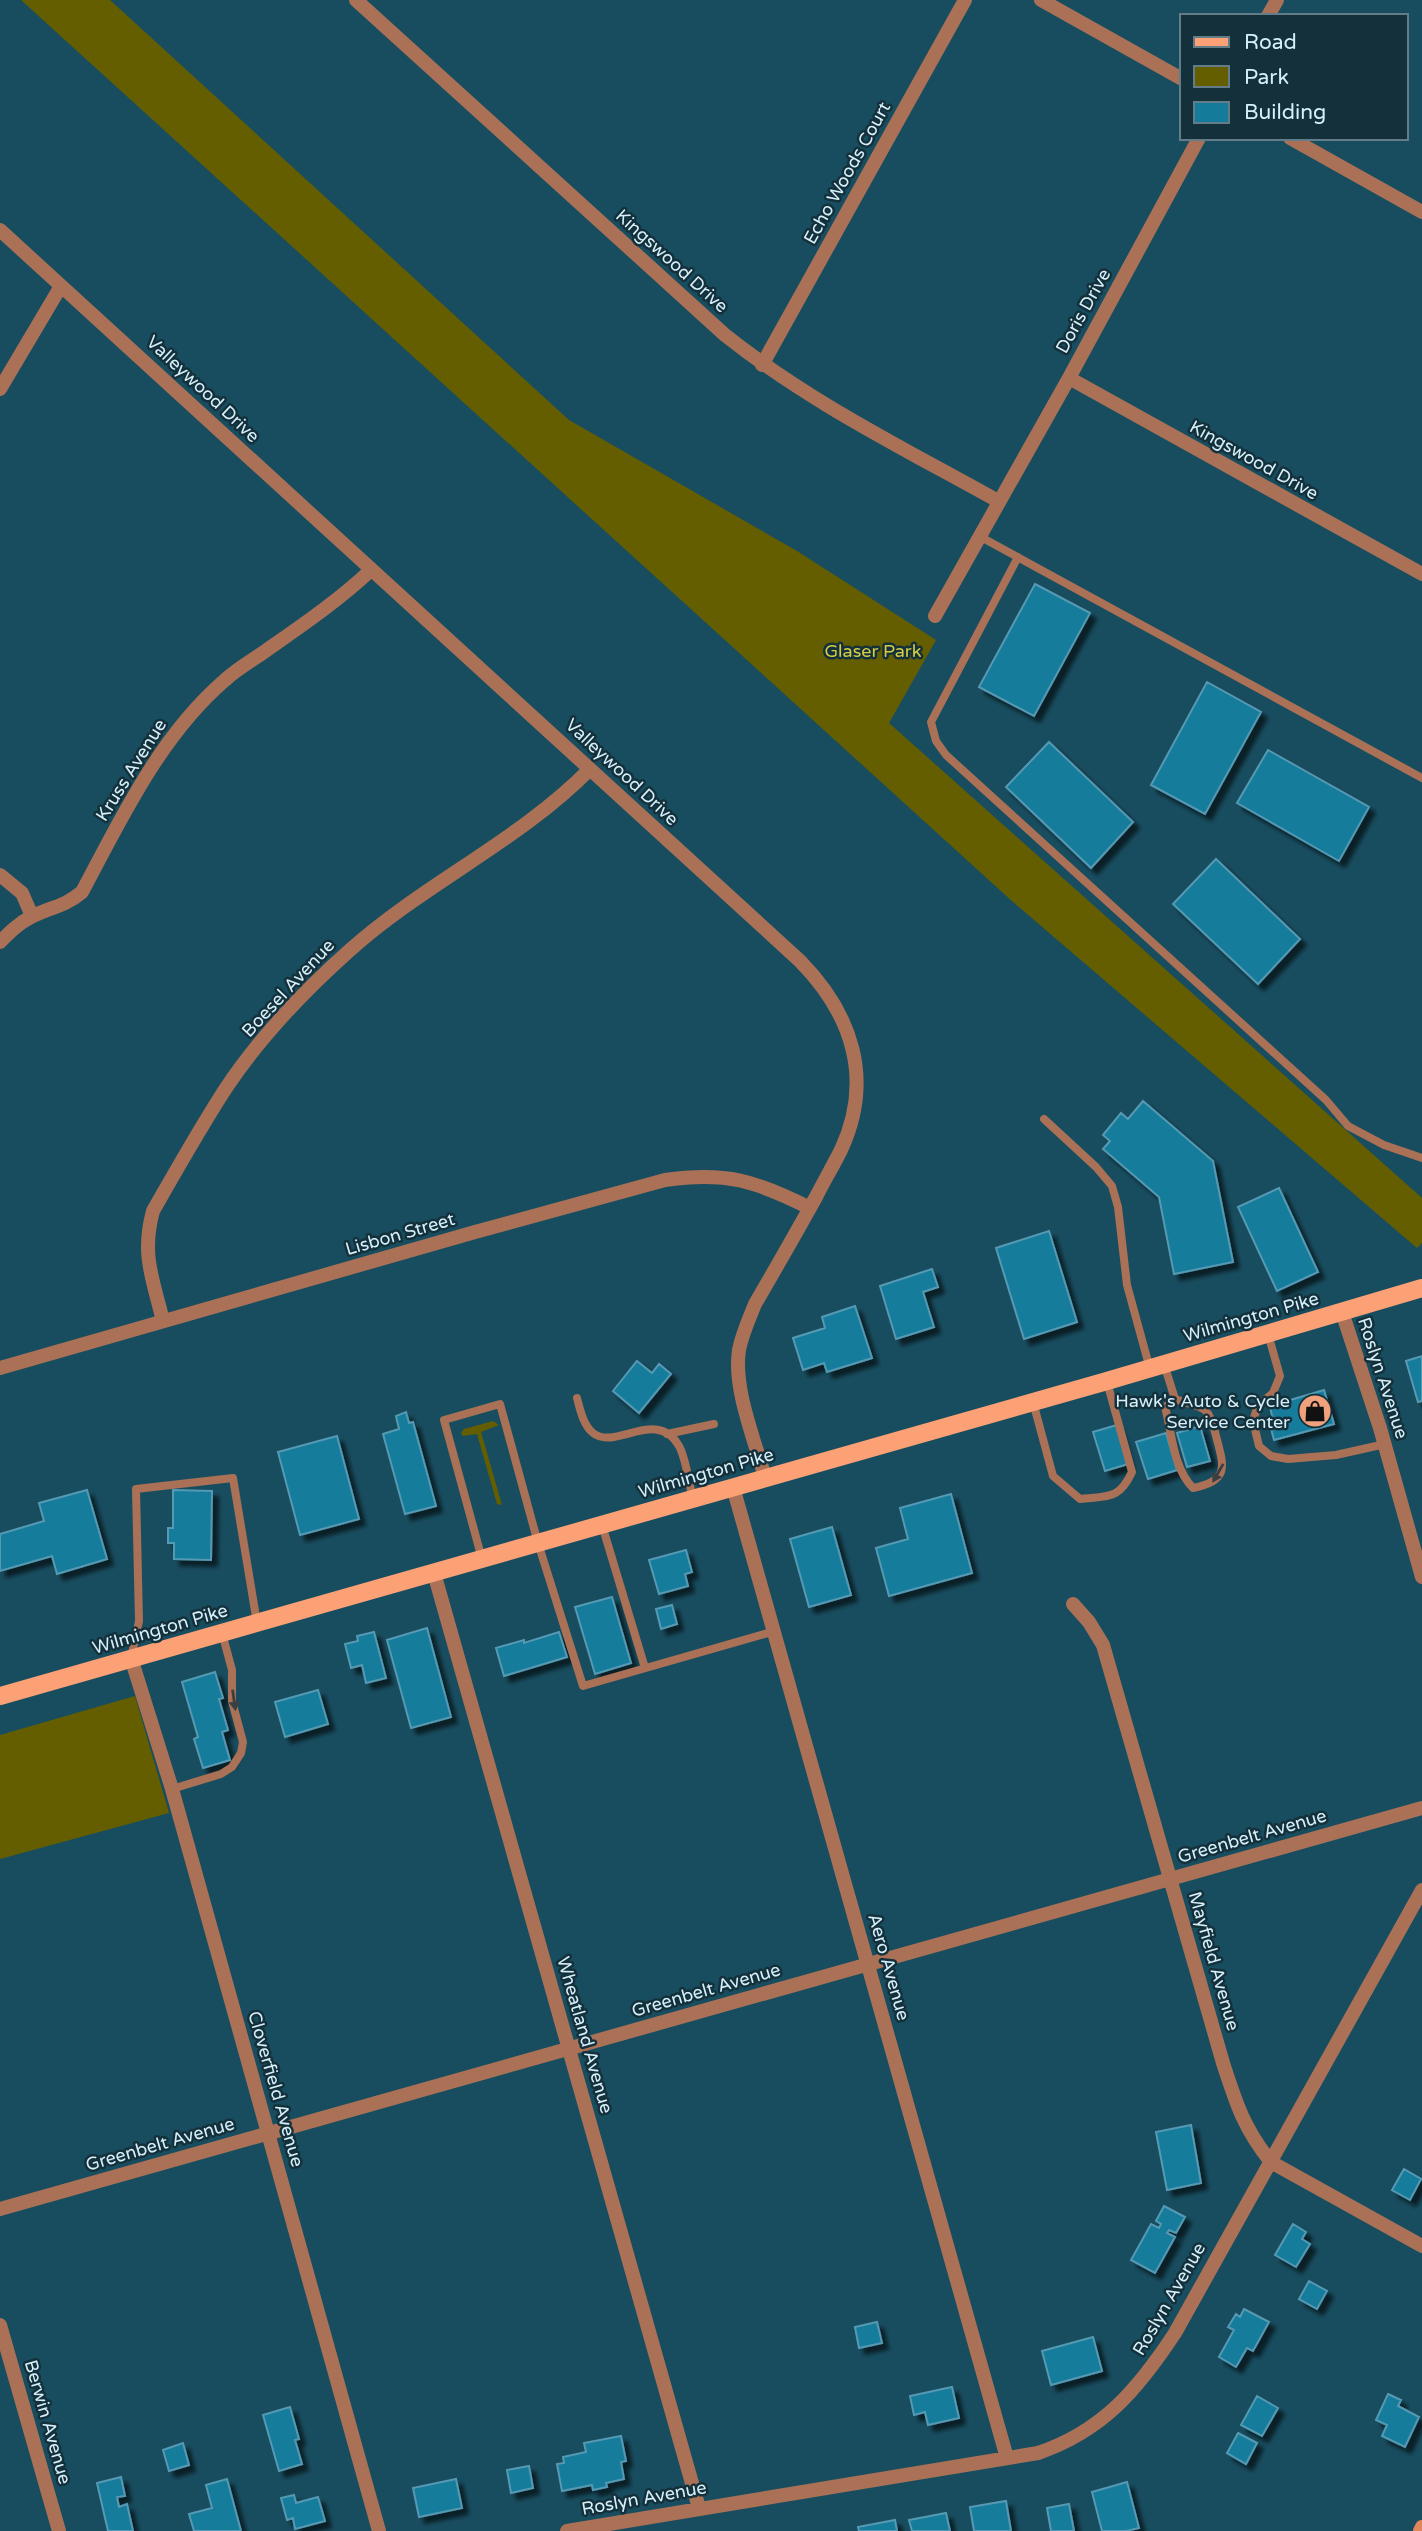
<svg xmlns="http://www.w3.org/2000/svg" width="1422" height="2531" viewBox="0 0 1422 2531" font-family="'Varela Round',sans-serif">
	<style>
		.green { fill: #645e00 }
		.building { fill: #147b9b; stroke: #5699b3; stroke-width: 2; filter: url(#shadow) }
		.lines { fill: none; stroke-linecap: round; stroke-linejoin: round }
		.service { stroke: #aa7157; stroke-width: 8 }
		.minor { stroke: #aa7157; stroke-width: 14 }
		.secondary { stroke: #e1875c; stroke-width: 14 }
		.primary { stroke: #fca075; stroke-width: 18 }
		.oneway { fill: #3a4042 }
		.labels { text-anchor: middle; stroke-width: 5; stroke-linejoin: round; paint-order: stroke }
		.street-label { font-size: 18px; fill: #d6f0fb; stroke: #14303b }
		.park-label { font-size: 18px; fill: #d6cd44; stroke: #14303b }
		.poi-label { font-size: 18px; fill: #d6f0fb; stroke: #14303b; text-anchor: end }
	</style>
	<defs>
		<filter id="shadow"><feDropShadow dx="6" dy="6" stdDeviation="2" flood-color="#0009"/></filter>
	</defs>
	<rect width="100%" height="100%" fill="#184d5f"/>
	<!-- green -->
	<path class="green" d="M 21,0 L 110,0 L 569,420 L 797,551 L 936,640 L 889,723 L 1422,1198 L 1422,1243 L 1417,1248 L 1013,902 Z
		M 493,1421 L 499,1425 L 481,1432 L 502,1505 L 497,1504 L 477,1434 L 463,1436 L 461,1433 L 464,1429 Z
		M 135,1696 L 169,1813 L 0,1859 L 0,1735 Z"/>
	<!-- building -->
	<path class="building" d="M 1035,584 L 1090,613 L 1034,716 L 979,687 Z
		M 1207,682 L 1261,712 L 1205,814 L 1151,785 Z
		M 1049,742 L 1133,822 L 1091,868 L 1006,787 Z
		M 1268,750 L 1369,807 L 1339,861 L 1237,803 Z
		M 1216,859 L 1300,939 L 1258,984 L 1173,904 Z
		M 1143,1101 L 1213,1161 L 1233,1262 L 1174,1274 L 1159,1197 L 1103,1149 L 1110,1141 L 1103,1135 L 1121,1113 L 1128,1119 Z
		M 1279,1188 L 1318,1272 L 1277,1291 L 1238,1207 Z
		M 1049,1231 L 1077,1322 L 1024,1339 L 996,1248 Z
		M 932,1269 L 938,1287 L 923,1292 L 934,1327 L 896,1339 L 880,1286 Z
		M 855,1306 L 872,1358 L 827,1372 L 824,1363 L 803,1370 L 793,1338 L 825,1328 L 822,1317 Z
		M 1422,1356 L 1422,1401 L 1418,1402 L 1406,1361 Z
		M 637,1361 L 652,1373 L 659,1364 L 671,1374 L 639,1413 L 613,1391 Z
		M 1324,1390 L 1334,1424 L 1274,1440 L 1268,1417 L 1272,1416 L 1270,1406 Z
		M 406,1412 L 409,1423 L 413,1422 L 436,1506 L 405,1514 L 383,1434 L 399,1429 L 396,1416 Z
		M 1117,1425 L 1128,1464 L 1105,1471 L 1093,1432 Z
		M 1200,1426 L 1210,1461 L 1187,1467 L 1177,1433 Z
		M 1166,1433 L 1177,1470 L 1148,1479 L 1136,1442 Z
		M 337,1436 L 359,1519 L 300,1535 L 278,1452 Z
		M 87,1490 L 107,1559 L 57,1574 L 52,1556 L 0,1571 L 0,1534 L 44,1521 L 39,1503 Z
		M 173,1490 L 212,1491 L 211,1560 L 174,1559 L 174,1543 L 168,1543 L 168,1528 L 173,1528 Z
		M 951,1494 L 972,1573 L 889,1596 L 876,1548 L 908,1539 L 900,1508 Z
		M 832,1527 L 851,1595 L 809,1607 L 790,1539 Z
		M 686,1550 L 692,1572 L 685,1574 L 688,1586 L 659,1594 L 649,1560 Z
		M 612,1597 L 631,1663 L 595,1674 L 575,1607 Z
		M 672,1605 L 677,1624 L 661,1629 L 656,1609 Z
		M 427,1628 L 451,1717 L 411,1728 L 387,1640 Z
		M 374,1632 L 386,1678 L 366,1683 L 362,1665 L 351,1668 L 345,1644 L 358,1641 L 357,1636 Z
		M 559,1632 L 567,1657 L 504,1676 L 496,1648 L 524,1640 L 524,1643 Z
		M 215,1672 L 223,1698 L 219,1699 L 228,1730 L 222,1732 L 230,1760 L 203,1768 L 194,1739 L 198,1737 L 182,1682 Z
		M 318,1690 L 328,1724 L 285,1737 L 275,1702 Z
		M 1191,2125 L 1201,2183 L 1167,2190 L 1156,2132 Z
		M 1404,2169 L 1421,2179 L 1410,2200 L 1392,2190 Z
		M 1164,2206 L 1185,2217 L 1176,2233 L 1169,2230 L 1167,2233 L 1175,2237 L 1155,2273 L 1131,2260 L 1151,2224 L 1159,2228 L 1161,2224 L 1156,2221 Z
		M 1293,2224 L 1306,2232 L 1302,2239 L 1310,2244 L 1296,2267 L 1275,2255 Z
		M 1309,2281 L 1327,2291 L 1317,2309 L 1299,2299 Z
		M 1244,2309 L 1269,2322 L 1253,2351 L 1247,2348 L 1236,2367 L 1219,2357 L 1234,2330 L 1228,2327 L 1236,2314 L 1240,2317 Z
		M 877,2322 L 882,2343 L 859,2348 L 855,2327 Z
		M 1093,2337 L 1102,2371 L 1051,2385 L 1042,2351 Z
		M 952,2387 L 959,2418 L 928,2425 L 925,2412 L 914,2415 L 910,2396 Z
		M 1388,2394 L 1401,2400 L 1398,2406 L 1419,2417 L 1405,2447 L 1382,2436 L 1387,2425 L 1376,2420 Z
		M 1257,2396 L 1278,2408 L 1262,2436 L 1241,2425 Z
		M 290,2407 L 299,2439 L 295,2440 L 302,2464 L 279,2471 L 263,2415 Z
		M 1238,2433 L 1257,2443 L 1246,2464 L 1227,2453 Z
		M 621,2436 L 626,2461 L 621,2462 L 624,2479 L 606,2483 L 607,2487 L 593,2490 L 592,2485 L 562,2491 L 557,2464 L 564,2463 L 563,2457 L 586,2452 L 584,2443 Z
		M 183,2443 L 189,2465 L 169,2471 L 163,2450 Z
		M 529,2466 L 533,2488 L 511,2493 L 507,2470 Z
		M 121,2477 L 125,2496 L 117,2497 L 119,2507 L 127,2504 L 133,2531 L 108,2531 L 97,2483 Z
		M 227,2479 L 241,2531 L 194,2531 L 189,2514 L 212,2508 L 206,2485 Z
		M 456,2479 L 462,2508 L 419,2517 L 413,2488 Z
		M 1127,2482 L 1139,2528 L 1126,2531 L 1102,2531 L 1092,2492 Z
		M 294,2495 L 296,2503 L 318,2497 L 325,2521 L 295,2529 L 293,2518 L 287,2520 L 281,2498 Z
		M 1006,2501 L 1011,2531 L 974,2531 L 970,2507 Z
		M 1069,2504 L 1074,2531 L 1051,2531 L 1047,2508 Z
		M 946,2513 L 950,2531 L 912,2531 L 909,2520 Z
		M 895,2520 L 897,2531 L 859,2531 L 858,2527 Z"/>
	<g class="lines">
		<!-- service -->
		<path class="service" d="M 979,536 L 1422,778
			M 1018,557 L 931,722 L 936,741 L 946,755 L 1326,1100 L 1348,1126 L 1384,1145 L 1422,1158
			M 1044,1119 L 1096,1167 L 1112,1186 L 1118,1207 L 1127,1285 L 1150,1369
			M 1268,1334 L 1280,1376 L 1273,1393 L 1258,1405 L 1253,1421 L 1259,1446 L 1271,1456 L 1288,1459 L 1336,1455 L 1385,1444
			M 1164,1364 L 1175,1399 C 1184,1403 1200,1405 1206,1411 C 1212,1417 1214,1429 1216,1436 C 1224,1466 1230,1481 1193,1488 C 1173,1468 1172,1433 1165,1407 L 1175,1399
			M 577,1398 C 580,1409 583,1425 593,1433 C 615,1451 657,1407 679,1446 C 686,1458 689,1484 693,1499
			M 1033,1402 L 1053,1476 L 1080,1499 C 1108,1496 1119,1500 1132,1472 L 1107,1382
			M 667,1434 L 714,1424
			M 602,1525 L 645,1668
			M 482,1559 L 444,1420 L 500,1404 L 538,1543 L 583,1686 L 775,1631
			M 131,1658 L 139,1621 L 136,1489 L 233,1478 L 257,1623
			M 172,1789 L 221,1774 L 232,1767 L 241,1753 L 243,1742 L 232,1701 L 232,1670 L 222,1633"/>
		<!-- minor -->
		<path class="minor" d="M 356,0 L 725,335 C 809,402 905,449 998,501
			M 1041,0 L 1182,79
			M 1268,16 L 1277,0
			M 1290,138 L 1422,212
			M 0,230 L 800,961 C 852,1014 874,1079 841,1150 C 833,1166 824,1181 816,1197 C 796,1233 776,1268 755,1304 C 749,1319 742,1334 739,1350 C 733,1389 755,1440 765,1478
			M 762,365 L 965,0
			M 1069,378 L 1422,574
			M 0,389 L 61,286
			M 935,616 L 1069,378 L 1199,138
			M 0,875 L 22,893 L 32,916
			M 0,942 C 10,932 19,923 31,917 C 50,907 64,907 82,892 C 122,817 160,736 225,680 C 237,669 251,661 264,652 C 301,626 338,601 371,570
			M 1342,1312 L 1380,1428 L 1422,1577
			M 163,1321 C 153,1279 141,1255 153,1211 C 177,1169 200,1128 226,1088 C 260,1037 304,991 350,950 C 425,883 519,841 590,769
			M 0,1368 L 475,1232 L 665,1180 C 726,1171 756,1181 810,1208
			M 733,1487 L 1007,2458
			M 434,1573 L 699,2508
			M 1073,1604 L 1089,1622 L 1103,1645 L 1223,2063 C 1236,2103 1244,2129 1271,2162 L 1422,2246
			M 131,1658 L 172,1789 L 379,2531
			M 0,2209 L 1422,1808
			M 0,2325 L 59,2531
			M 567,2531 L 1038,2453 C 1103,2431 1138,2389 1175,2333 L 1422,1890"/>
		<!-- secondary -->
		<path class="secondary" d="M 1420,2531 L 1422,2527"/>
		<!-- primary -->
		<path class="primary" d="M 0,1696 L 1107,1381 L 1422,1288"/>
	</g>
	<!-- one-way arrows -->
	<defs><path id="oneway-solid" d="M-6-.8H1V-3.2L6.5 0L1 3.2V.8H-6Z" transform="scale(1.75)"/></defs>
	<g class="oneway">
		<use href="#oneway-solid" transform="translate(1218 1473) rotate(120)"/>
		<use href="#oneway-solid" transform="translate(234 1700) rotate(82)"/>
	</g>
	<!-- icons -->
	<defs>
		<symbol id="shop-disc" viewBox="-11 -11 22 22"><circle r="9.5" fill="#f1a17c" stroke="#14303b"/><path d="M-5-2.5h2.3a2.7 3.5 0 0 1 5.4 0H5L5.5 6h-11ZM-1.5-2.5h3a1.5 2.3 0 0 0-3 0Z" fill="#111"/></symbol>
	</defs>
	<g fill-rule="evenodd">
		<use href="#shop-disc" x="1296" y="1392" width="38" height="38"/>
	</g>
	<g class="labels">
		<!-- street labels -->
		<g class="street-label">
			<text transform="translate(847 173) rotate(-61)" y="6">Echo Woods Court</text>
			<text transform="translate(672 261) rotate(42)" y="6">Kingswood Drive</text>
			<text transform="translate(1083 311) rotate(-61)" y="6">Doris Drive</text>
			<text transform="translate(203 389) rotate(43)" y="6">Valleywood Drive</text>
			<text transform="translate(1254 460) rotate(29)" y="6">Kingswood Drive</text>
			<text transform="translate(131 770) rotate(-58)" y="6">Kruss Avenue</text>
			<text transform="translate(622 772) rotate(43)" y="6">Valleywood Drive</text>
			<text transform="translate(288 988) rotate(-47)" y="6">Boesel Avenue</text>
			<text transform="translate(400 1234) rotate(-16)" y="6">Lisbon Street</text>
			<text transform="translate(1251 1317) rotate(-16)" y="6">Wilmington Pike</text>
			<text transform="translate(1383 1378) rotate(72)" y="6">Roslyn Avenue</text>
			<text transform="translate(706 1473) rotate(-16)" y="6">Wilmington Pike</text>
			<text transform="translate(160 1629) rotate(-16)" y="6">Wilmington Pike</text>
			<text transform="translate(1252 1836) rotate(-16)" y="6">Greenbelt Avenue</text>
			<text transform="translate(1214 1961) rotate(74)" y="6">Mayfield Avenue</text>
			<text transform="translate(889 1967) rotate(74)" y="6">Aero Avenue</text>
			<text transform="translate(706 1990) rotate(-16)" y="6">Greenbelt Avenue</text>
			<text transform="translate(585 2035) rotate(74)" y="6">Wheatland Avenue</text>
			<text transform="translate(276 2089) rotate(74)" y="6">Cloverfield Avenue</text>
			<text transform="translate(160 2144) rotate(-16)" y="6">Greenbelt Avenue</text>
			<text transform="translate(1169 2299) rotate(-60)" y="6">Roslyn Avenue</text>
			<text transform="translate(48 2422) rotate(74)" y="6">Berwin Avenue</text>
			<text transform="translate(644 2498) rotate(-10)" y="6">Roslyn Avenue</text>
		</g>
		<!-- park labels -->
		<g class="park-label">
			<text x="873" y="657">Glaser Park</text>
		</g>
		<!-- poi labels -->
		<g class="poi-label">
			<text x="1290" y="1407">Hawk's Auto &amp; Cycle<tspan x="1290" dy="21">Service Center</tspan></text>
		</g>
	</g>
	<!-- legend -->
	<rect x="1180" y="14" width="228" height="126" fill="#14303b" stroke="#627d88" stroke-width="2"/>
	<rect x="1194" y="37" width="35" height="10" fill="#fca075" stroke="#627d88" stroke-width="2"/>
	<text x="1244" y="49" font-size="21" fill="#d6f0fb">Road</text>
	<rect x="1194" y="66" width="35" height="21" fill="#645e00" stroke="#627d88" stroke-width="2"/>
	<text x="1244" y="84" font-size="21" fill="#d6f0fb">Park</text>
	<rect x="1194" y="102" width="35" height="21" fill="#147b9b" stroke="#627d88" stroke-width="2"/>
	<text x="1244" y="119" font-size="21" fill="#d6f0fb">Building</text>
</svg>
